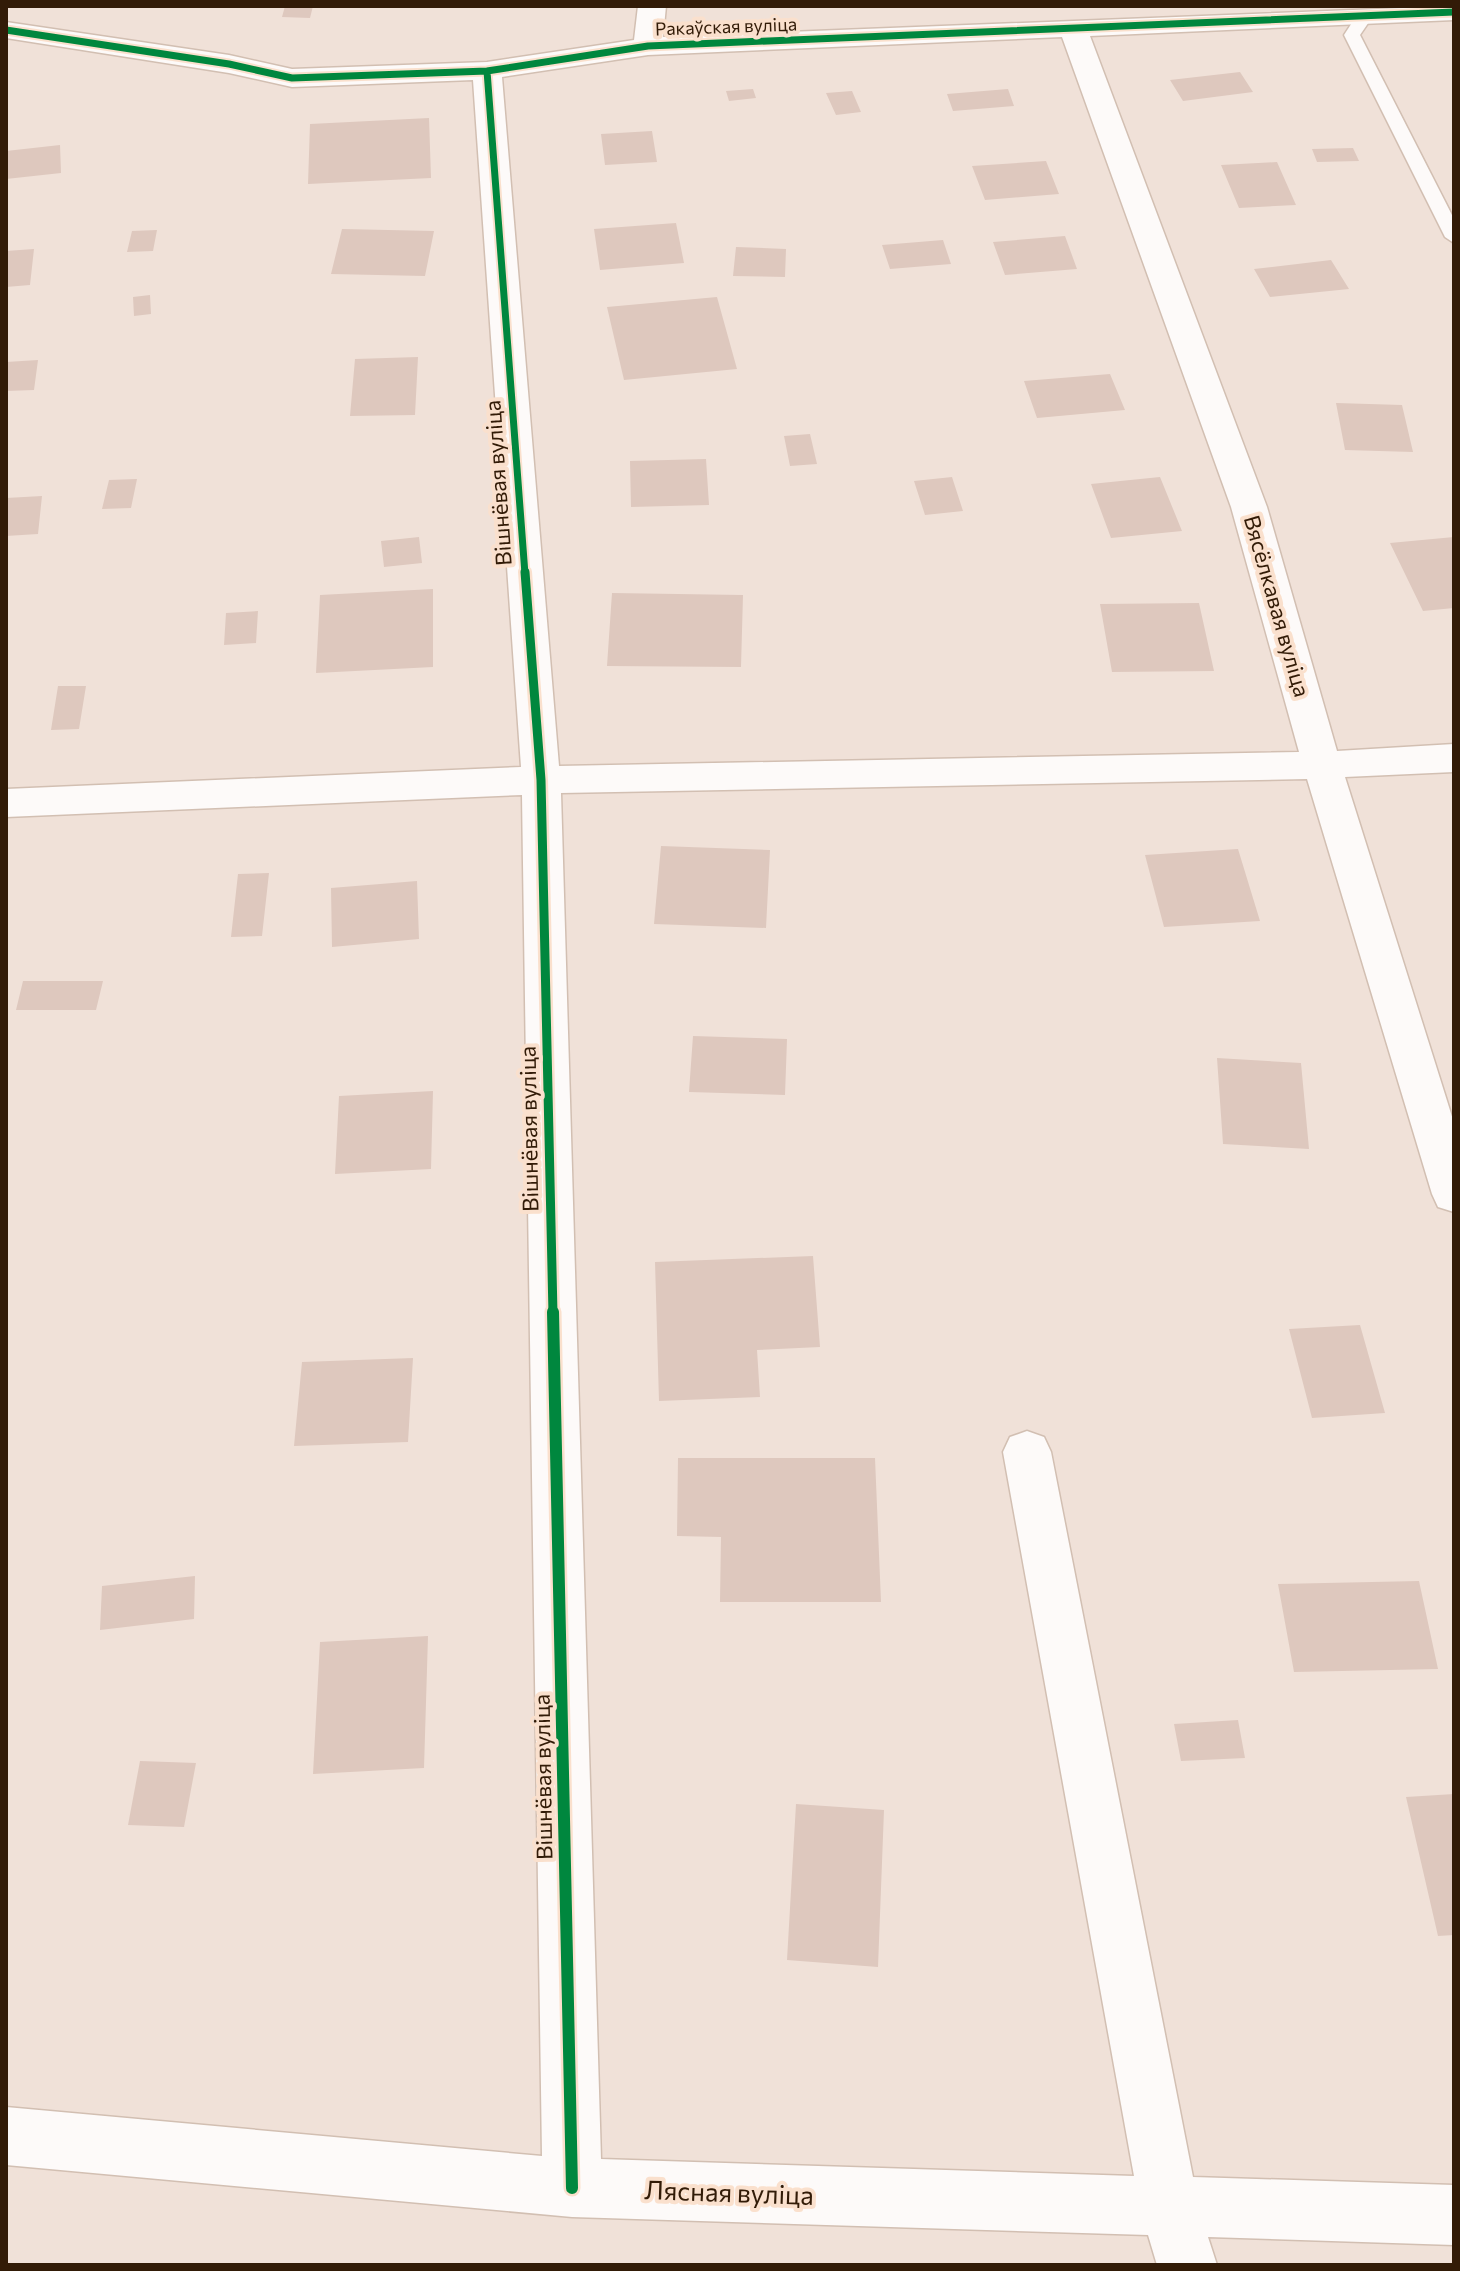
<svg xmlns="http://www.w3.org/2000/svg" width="1460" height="2271" font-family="Commissioner,sans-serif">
	<rect width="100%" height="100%" fill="#f0e1d8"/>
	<path fill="#dec8be" d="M285,6H313L310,18L282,17Z
		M1240,72L1253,92L1183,101L1170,80Z
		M753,89L756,98L729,101L726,91Z
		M1008,89L1014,106L953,111L947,94Z
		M852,91L861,112L836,115L826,93Z
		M429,118L431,178L308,184L310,124Z
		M652,131L657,162L605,165L601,134Z
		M60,145L61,173L6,179V151Z
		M1353,148L1359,161L1317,162L1312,149Z
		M1046,161L1059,194L985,200L972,166Z
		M1277,162L1296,205L1239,208L1221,165Z
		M676,223L684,263L600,270L594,229Z
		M342,229L434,231L425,276L331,274Z
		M157,230L153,251L127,252L132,231Z
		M1065,236L1077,269L1005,275L993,242Z
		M943,240L951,264L890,269L882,245Z
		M736,247L786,249L785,277L733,276Z
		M34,249L30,285L6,287V251Z
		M1331,260L1349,289L1270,297L1254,269Z
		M150,295L151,314L134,316L133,297Z
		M717,297L737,369L624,380L607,307Z
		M418,357L415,415L350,416L355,359Z
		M38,360L34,390L6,391V362Z
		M1110,374L1125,410L1037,418L1024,381Z
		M1336,403L1402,405L1413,452L1345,450Z
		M810,434L817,464L790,466L784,436Z
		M706,459L709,505L631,507L630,461Z
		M952,477L963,511L925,515L914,481Z
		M1160,477L1182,531L1111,538L1091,484Z
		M137,479L131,508L102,509L109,480Z
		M42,496L38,534L6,536V498Z
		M419,537L422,563L384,567L381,541Z
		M1454,537V608L1423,611L1390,543Z
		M433,589V667L316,673L320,595Z
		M612,593L743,595L741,667L607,666Z
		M1199,603L1214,671L1112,672L1100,604Z
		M258,611L256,643L224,645L226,613Z
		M58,686H86L79,729L51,730Z
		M661,846L770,850L766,928L654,924Z
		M1238,849L1260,921L1164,927L1145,855Z
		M269,873L262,936L231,937L238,874Z
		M417,881L419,939L332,947L331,888Z
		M23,981H103L96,1010H16Z
		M693,1036L787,1039L785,1095L689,1092Z
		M1217,1058L1301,1063L1309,1149L1223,1144Z
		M433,1091L431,1169L335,1174L339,1096Z
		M813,1256L820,1347L757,1350L760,1397L659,1401L655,1262Z
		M1360,1325L1385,1413L1312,1418L1289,1329Z
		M413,1358L408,1442L294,1446L302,1362Z
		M678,1458H875L881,1602H720L721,1537L677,1536Z
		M195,1576L194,1619L100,1630L102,1586Z
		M1419,1581L1438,1669L1294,1672L1278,1584Z
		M428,1636L424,1768L313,1774L320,1642Z
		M1238,1720L1245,1758L1181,1761L1174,1724Z
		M140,1761L196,1763L184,1827L128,1825Z
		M1454,1794V1935L1438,1936L1406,1797Z
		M796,1804L884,1810L878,1967L787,1960Z"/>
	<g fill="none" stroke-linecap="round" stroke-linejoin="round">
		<g stroke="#d2bfb2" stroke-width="3">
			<path id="service" d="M1365,11L1373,16L1360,35L1454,219V243L1445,237L1344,35L1359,12Z"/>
		</g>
		<g stroke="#d2bfb2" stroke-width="3">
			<path id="minor" d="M638,6H666L663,37L1454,6V20L1090,36L1267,507L1337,751L1454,744V772L1345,777L1454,1123V1212L1438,1207L1432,1194L1307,779L561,793L601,2159L1134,2176L1003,1452L1010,1437L1027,1431L1044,1437L1051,1452L1193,2177L1454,2185V2245L1208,2237L1217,2265H1157L1148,2235L572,2217L6,2165V2107L542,2156L522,795L6,817V789L521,767L473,80L292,87L229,73L6,38V22L229,55L292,69L487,62L634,40ZM1062,37L1231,507L1299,752L559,766L502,77L648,55Z"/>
		</g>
		<use href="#service" fill="#fdfaf9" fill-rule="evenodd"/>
		<use href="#minor" fill="#fdfaf9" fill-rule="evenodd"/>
		<g stroke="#fae0cd" stroke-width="11">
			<path id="cycleway-far2" d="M6,30L229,64L292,78L487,71L648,46L1454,12
				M487,71L525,574"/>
		</g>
		<g stroke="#fae0cd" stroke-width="14">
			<path id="cycleway-far1" d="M525,572L541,780L553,1314"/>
		</g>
		<g stroke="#fae0cd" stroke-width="17">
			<path id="cycleway" d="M553,1312L572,2188"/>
		</g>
		<use href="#cycleway-far2" stroke="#00873e" stroke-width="7"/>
		<use href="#cycleway-far1" stroke="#00873e" stroke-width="9"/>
		<use href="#cycleway" stroke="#00873e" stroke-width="12"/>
	</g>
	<g text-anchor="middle" stroke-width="8" stroke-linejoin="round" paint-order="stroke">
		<g font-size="18" fill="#321b07" stroke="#fae0cd">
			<text transform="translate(726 27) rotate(-2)" y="6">Ракаўская вуліца</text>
		</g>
		<g font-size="22" fill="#321b07" stroke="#fae0cd">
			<text transform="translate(498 483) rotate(-94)" y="8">Вішнёвая вуліца</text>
			<text transform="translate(1277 606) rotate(74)" y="8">Вясёлкавая вуліца</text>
			<text transform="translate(529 1129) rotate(-91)" y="8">Вішнёвая вуліца</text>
			<text transform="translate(543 1777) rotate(-91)" y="8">Вішнёвая вуліца</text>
		</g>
		<g font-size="26" fill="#321b07" stroke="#fae0cd">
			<text transform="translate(729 2193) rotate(2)" y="9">Лясная вуліца</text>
		</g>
	</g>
	<rect width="1460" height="2271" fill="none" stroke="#321b07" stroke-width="16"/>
</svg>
